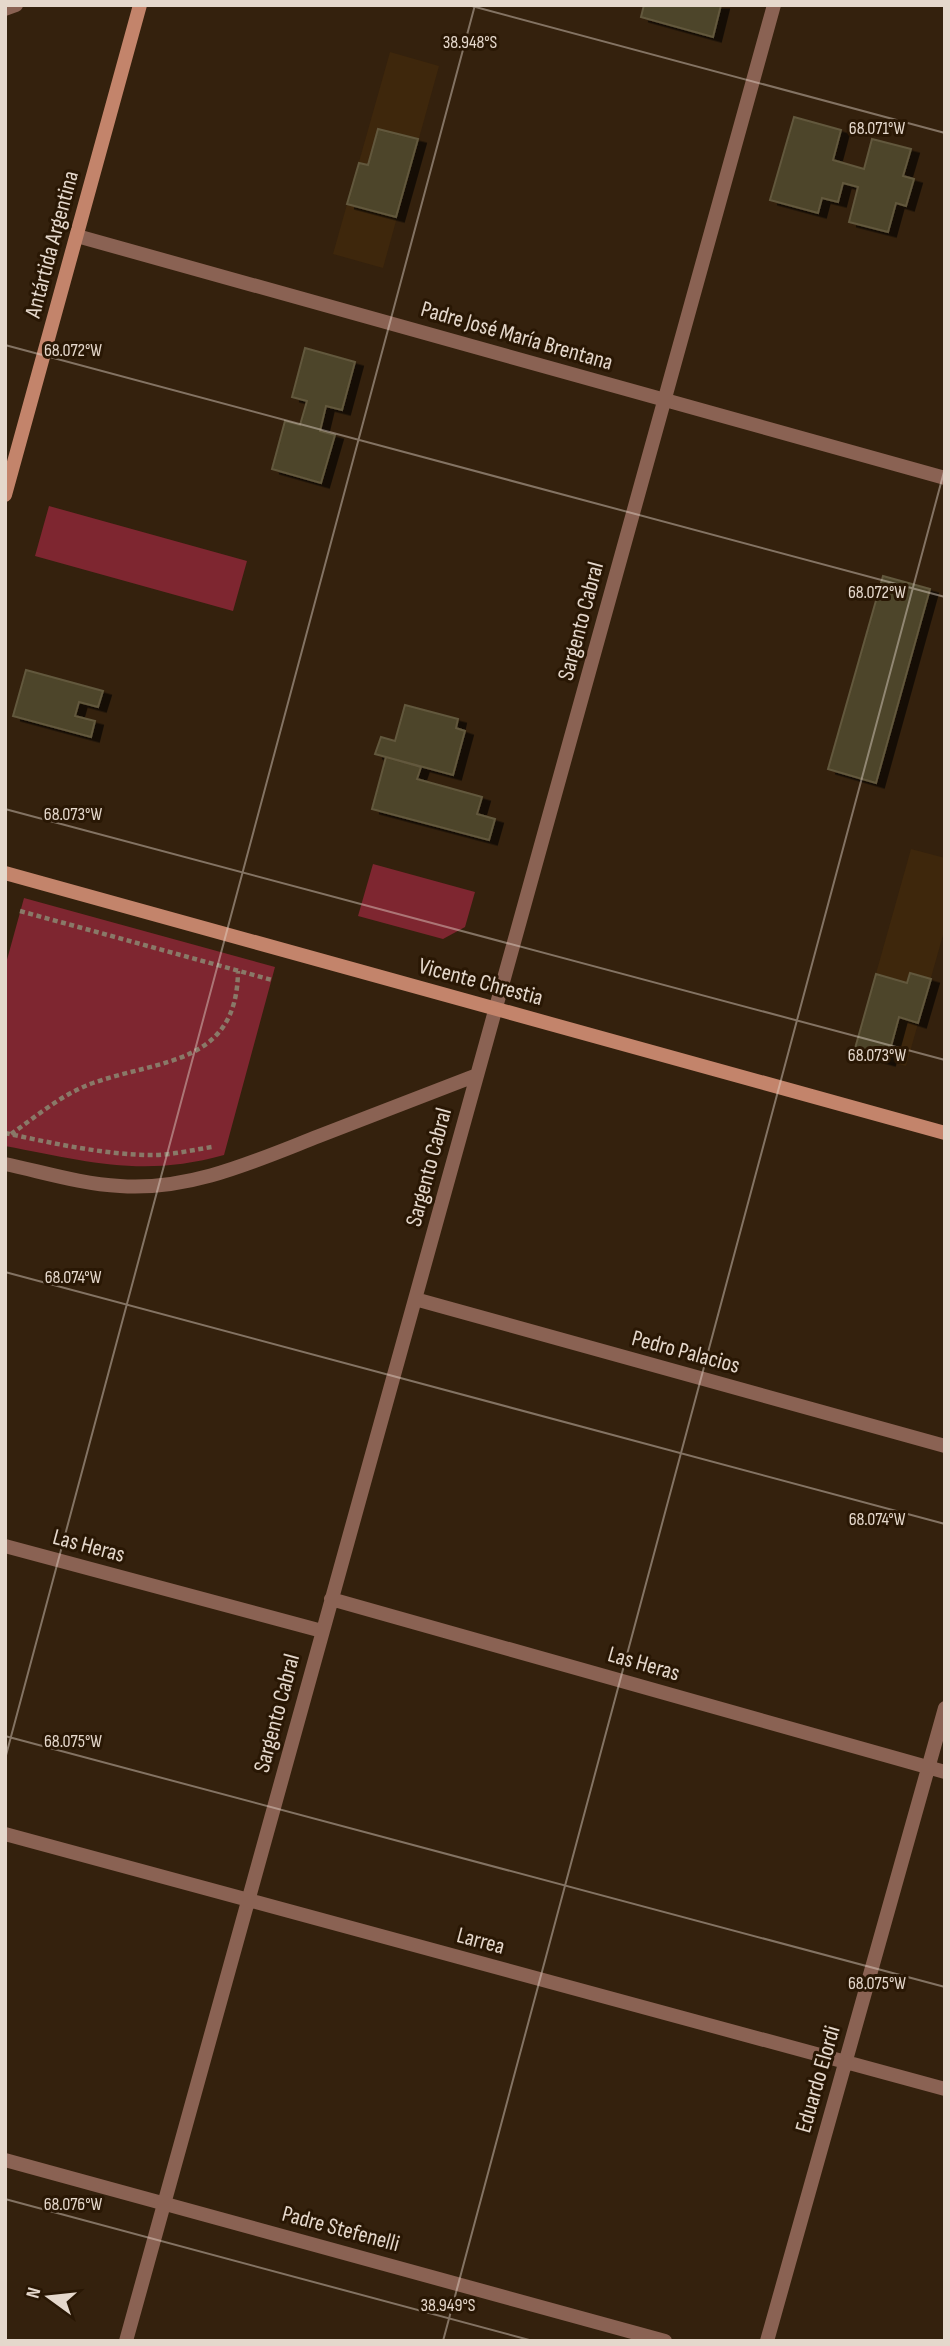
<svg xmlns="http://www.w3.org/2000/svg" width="950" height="2346" font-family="'Sofia Sans Condensed',sans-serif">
	<defs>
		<filter id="shadow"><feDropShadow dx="8" dy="4.5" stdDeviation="0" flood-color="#0009"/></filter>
	</defs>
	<rect width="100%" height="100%" fill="#34210d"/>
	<path fill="#3e270c" d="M390,52L439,66L383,268L333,254Z
		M911,849L945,858V928L906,1066L854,1052Z"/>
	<path fill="#7e2630" d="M49,506L247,561L233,611L35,556Z
		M373,864L475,892L465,927L443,939L358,916Z
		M24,898L275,967L224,1155C142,1178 86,1161 5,1146V967Z"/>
	<path fill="#4d4429" stroke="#62583d" stroke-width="2" filter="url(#shadow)" d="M644,5H721L713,37L641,17Z
		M794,117L841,130L833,160L864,169L872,139L911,149L903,176L914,179L906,206L896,203L888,232L849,222L858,187L843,183L838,202L822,198L818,213L770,200Z
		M378,129L418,139L396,217L347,204L359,163L368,165Z
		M305,348L355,362L342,410L326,406L320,431L335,435L321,483L272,469L285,421L300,425L307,401L292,397Z
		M883,576L930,589L876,783L828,769Z
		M26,670L103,691L98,707L79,702L75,716L95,721L91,737L13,716Z
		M405,705L458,719L456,728L465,731L453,775L375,754L381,737L395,741Z
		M386,757L421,767L417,779L482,797L477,814L495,819L489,840L372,809Z
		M910,973L931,979L918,1023L899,1017L887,1061L854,1052L876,974L907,983Z"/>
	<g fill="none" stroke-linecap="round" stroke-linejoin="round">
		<path stroke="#897968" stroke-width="4.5" stroke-dasharray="5 3.5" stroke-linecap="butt" d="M20,911L272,980
			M5,1133C51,1143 106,1155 152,1155C172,1155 192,1150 212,1147
			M11,1134C37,1116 62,1094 93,1083C161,1059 237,1065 238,971"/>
		<path stroke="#8a6253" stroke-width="14" d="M5,9L16,5
			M77,236L945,478
			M5,1164C43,1172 81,1184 120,1186C190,1191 255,1161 319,1136C372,1116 424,1095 477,1075
			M415,1299L945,1446
			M5,1546L322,1631
			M331,1599L945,1772
			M5,1834L945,2089
			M5,2160L665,2341
			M126,2341L774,5
			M767,2341L945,1708"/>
		<path stroke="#c3846b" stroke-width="14" d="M5,495L140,5
			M5,873L945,1133"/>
	</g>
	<path fill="none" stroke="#e5d8cc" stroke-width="2" stroke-opacity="0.45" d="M468,5L945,133M5,345L945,597M5,809L945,1060M5,1272L945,1524M5,1736L945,1987M5,1759L475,5M5,2199L533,2341M443,2341L945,468"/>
	<g text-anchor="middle" stroke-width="6" stroke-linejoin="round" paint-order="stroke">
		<g font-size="23" fill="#e5d8cc" stroke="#291704">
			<text transform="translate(51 244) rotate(-75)" y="8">Antártida Argentina</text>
			<text transform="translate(517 335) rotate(16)" y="8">Padre José María Brentana</text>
			<text transform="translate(580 621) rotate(-75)" y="8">Sargento Cabral</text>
			<text transform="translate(481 981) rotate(15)" y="8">Vicente Chrestia</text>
			<text transform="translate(428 1167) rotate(-75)" y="8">Sargento Cabral</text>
			<text transform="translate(686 1351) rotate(15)" y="8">Pedro Palacios</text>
			<text transform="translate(89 1545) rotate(15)" y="8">Las Heras</text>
			<text transform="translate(644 1663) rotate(16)" y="8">Las Heras</text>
			<text transform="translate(276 1713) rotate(-75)" y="8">Sargento Cabral</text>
			<text transform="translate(481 1940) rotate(15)" y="8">Larrea</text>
			<text transform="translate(817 2079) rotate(-74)" y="8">Eduardo Elordi</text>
			<text transform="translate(341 2228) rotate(15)" y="8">Padre Stefenelli</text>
		</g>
	</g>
	<g font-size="18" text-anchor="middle" fill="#e5d8cc" stroke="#291704" stroke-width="6" stroke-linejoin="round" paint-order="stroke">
		<text x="470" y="48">38.948°S</text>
		<text x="877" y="134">68.071°W</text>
		<text x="73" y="356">68.072°W</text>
		<text x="877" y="598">68.072°W</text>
		<text x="73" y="820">68.073°W</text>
		<text x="877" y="1061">68.073°W</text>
		<text x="73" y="1283">68.074°W</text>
		<text x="877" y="1525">68.074°W</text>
		<text x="73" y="1747">68.075°W</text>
		<text x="877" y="1989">68.075°W</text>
		<text x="73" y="2210">68.076°W</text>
		<text x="448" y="2311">38.949°S</text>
	</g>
	<rect width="950" height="2346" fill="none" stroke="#e5d8cc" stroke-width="14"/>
	<g transform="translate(49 2297) rotate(285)" stroke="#291704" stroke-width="5" paint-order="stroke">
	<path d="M0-5L12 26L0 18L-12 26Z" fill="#e5d8cc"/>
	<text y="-10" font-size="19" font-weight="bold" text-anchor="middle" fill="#e5d8cc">N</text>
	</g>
</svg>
